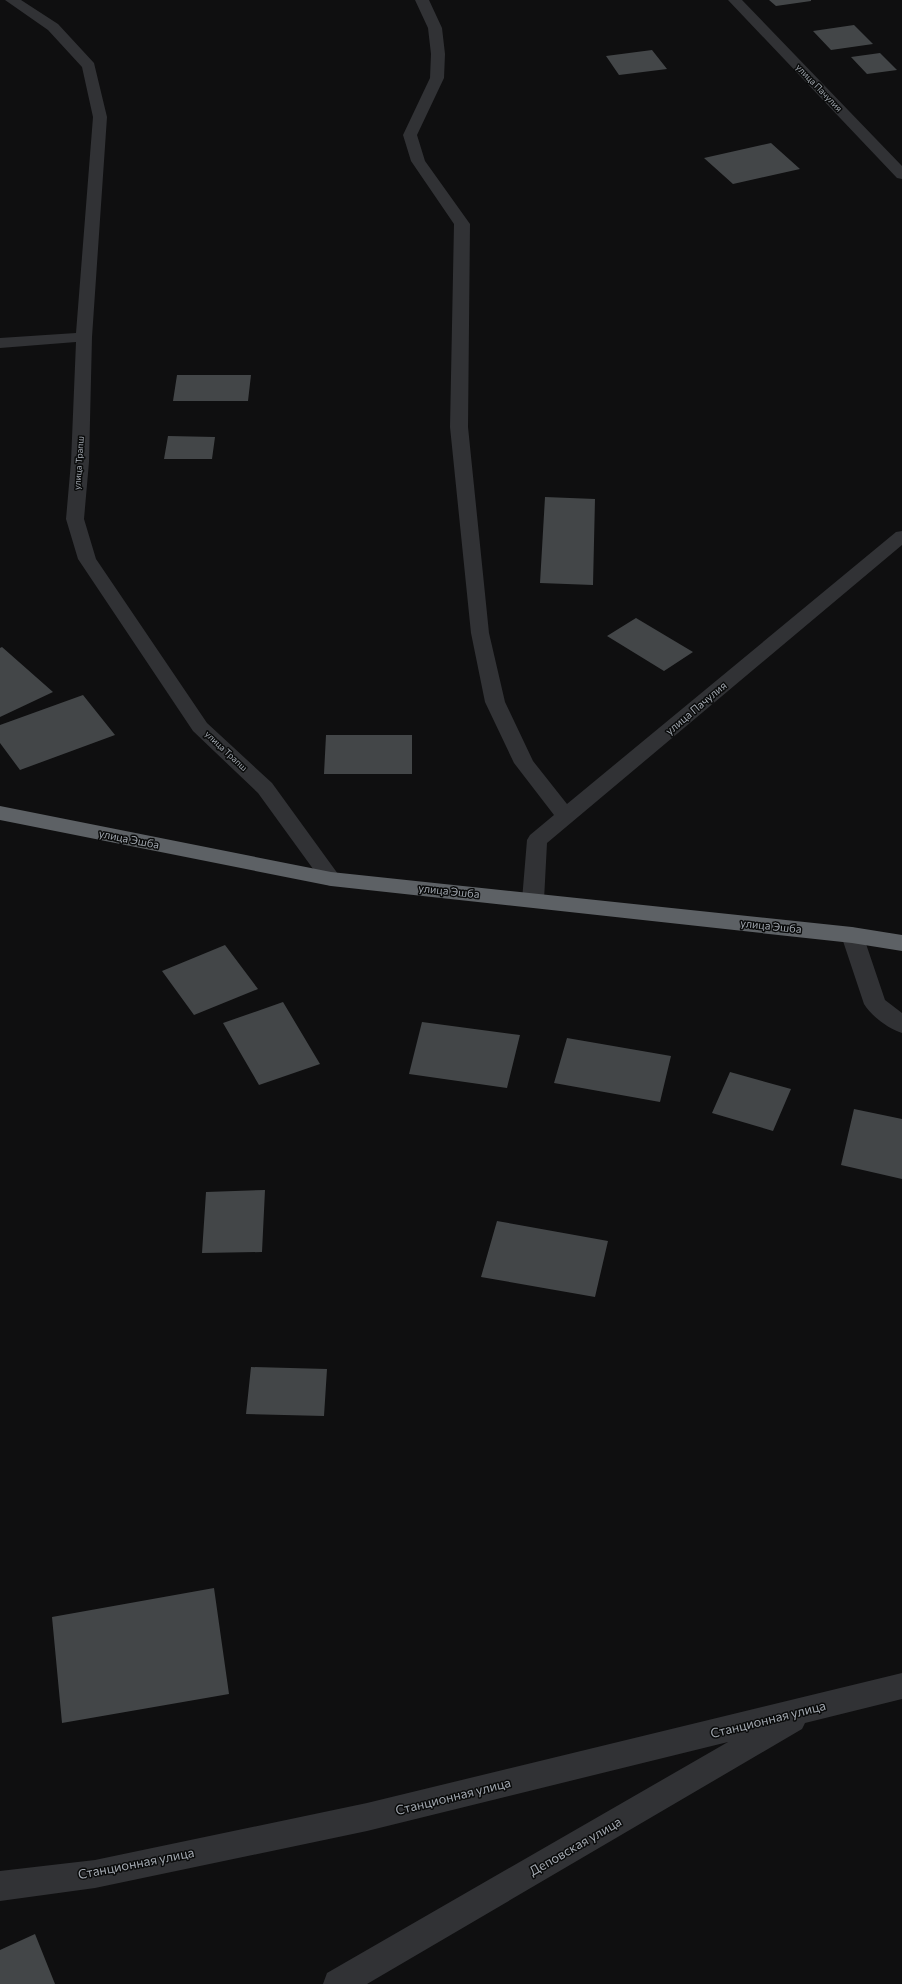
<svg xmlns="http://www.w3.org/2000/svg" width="902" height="1984" font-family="Commissioner,sans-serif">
	<rect width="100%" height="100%" fill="#0f0f10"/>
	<path fill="#434648" d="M769,0H811V1L776,6Z
		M854,25L873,44L831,50L813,31Z
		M652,50L667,69L619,75L606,56Z
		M880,53L897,70L867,74L851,57Z
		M771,143L800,169L733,184L704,158Z
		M177,375H251L248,401H173Z
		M168,436L215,437L212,459H164Z
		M545,497L595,499L593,585L540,583Z
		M636,618L693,652L664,671L607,636Z
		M2,647L53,692L0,717V648Z
		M83,695L115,735L20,770L0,743V725Z
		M326,735H412V774H324Z
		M225,945L258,989L194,1015L162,971Z
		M283,1002L320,1064L259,1085L223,1023Z
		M422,1022L520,1035L507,1088L409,1074Z
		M567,1038L671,1056L660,1102L554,1083Z
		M730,1072L791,1089L773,1131L712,1113Z
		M854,1109L902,1119V1179L841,1165Z
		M265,1190L262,1252L202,1253L206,1192Z
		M497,1221L608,1241L595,1297L481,1277Z
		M251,1367L327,1369L324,1416L246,1414Z
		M214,1588L229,1694L62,1723L52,1617Z
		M35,1934L55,1984H0V1950Z"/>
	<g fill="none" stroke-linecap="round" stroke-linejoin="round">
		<path fill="#313235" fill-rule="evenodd" d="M5,0H21L58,24L94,63L107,117L92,337L89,462L84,519L96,559L207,723L272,783L338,874L342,879L338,884L331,886L324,884L258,793L193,731L78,559L66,519L71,462L76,342L0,348V338L76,333L93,117L82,67L48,30Z
			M415,0H429L442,28L445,54L444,78L417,135L425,161L470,224L468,427L489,633L505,702L533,761L567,804L896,532L902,531V545L547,843L544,900L540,905L533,907L526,905L522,900L527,840L530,835L554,815L514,763L485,702L471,633L450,427L454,224L411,161L403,135L430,78L431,54L428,28Z
			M728,0H742L902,166V179L897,178Z
			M852,927L860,930L863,935L885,1000L902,1013V1033C889,1029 871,1016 864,1004L841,935L844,930Z
			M902,1673V1699L805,1723L802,1729L367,1984H323L327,1973L728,1742L367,1831L95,1888L0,1901V1871L95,1860L367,1803Z"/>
		<path fill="#5d6165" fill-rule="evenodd" d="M0,806L331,872L852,927L902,935V951L852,943L331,886L0,820Z"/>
	</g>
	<g text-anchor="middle" stroke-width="3" stroke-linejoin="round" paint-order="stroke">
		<g font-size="9" fill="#a2a8b0" stroke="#0a0b0b">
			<text transform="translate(819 88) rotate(46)" y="3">улица Пачулия</text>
			<text transform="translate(79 463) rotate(-86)" y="3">улица Трапш</text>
			<text transform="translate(226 751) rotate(43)" y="3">улица Трапш</text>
		</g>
		<g font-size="11" fill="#a2a8b0" stroke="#0a0b0b">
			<text transform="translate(696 708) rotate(-40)" y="4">улица Пачулия</text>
			<text transform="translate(129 839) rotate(11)" y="4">улица Эшба</text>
			<text transform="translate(449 891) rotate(6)" y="4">улица Эшба</text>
			<text transform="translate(771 926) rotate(6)" y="4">улица Эшба</text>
		</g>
		<g font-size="13" fill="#a2a8b0" stroke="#0a0b0b">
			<text transform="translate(768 1719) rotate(-14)" y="5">Станционная улица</text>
			<text transform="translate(453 1796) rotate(-14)" y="5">Станционная улица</text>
			<text transform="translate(575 1846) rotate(-30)" y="5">Деповская улица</text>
			<text transform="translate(136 1863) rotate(-11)" y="5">Станционная улица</text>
		</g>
	</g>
</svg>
